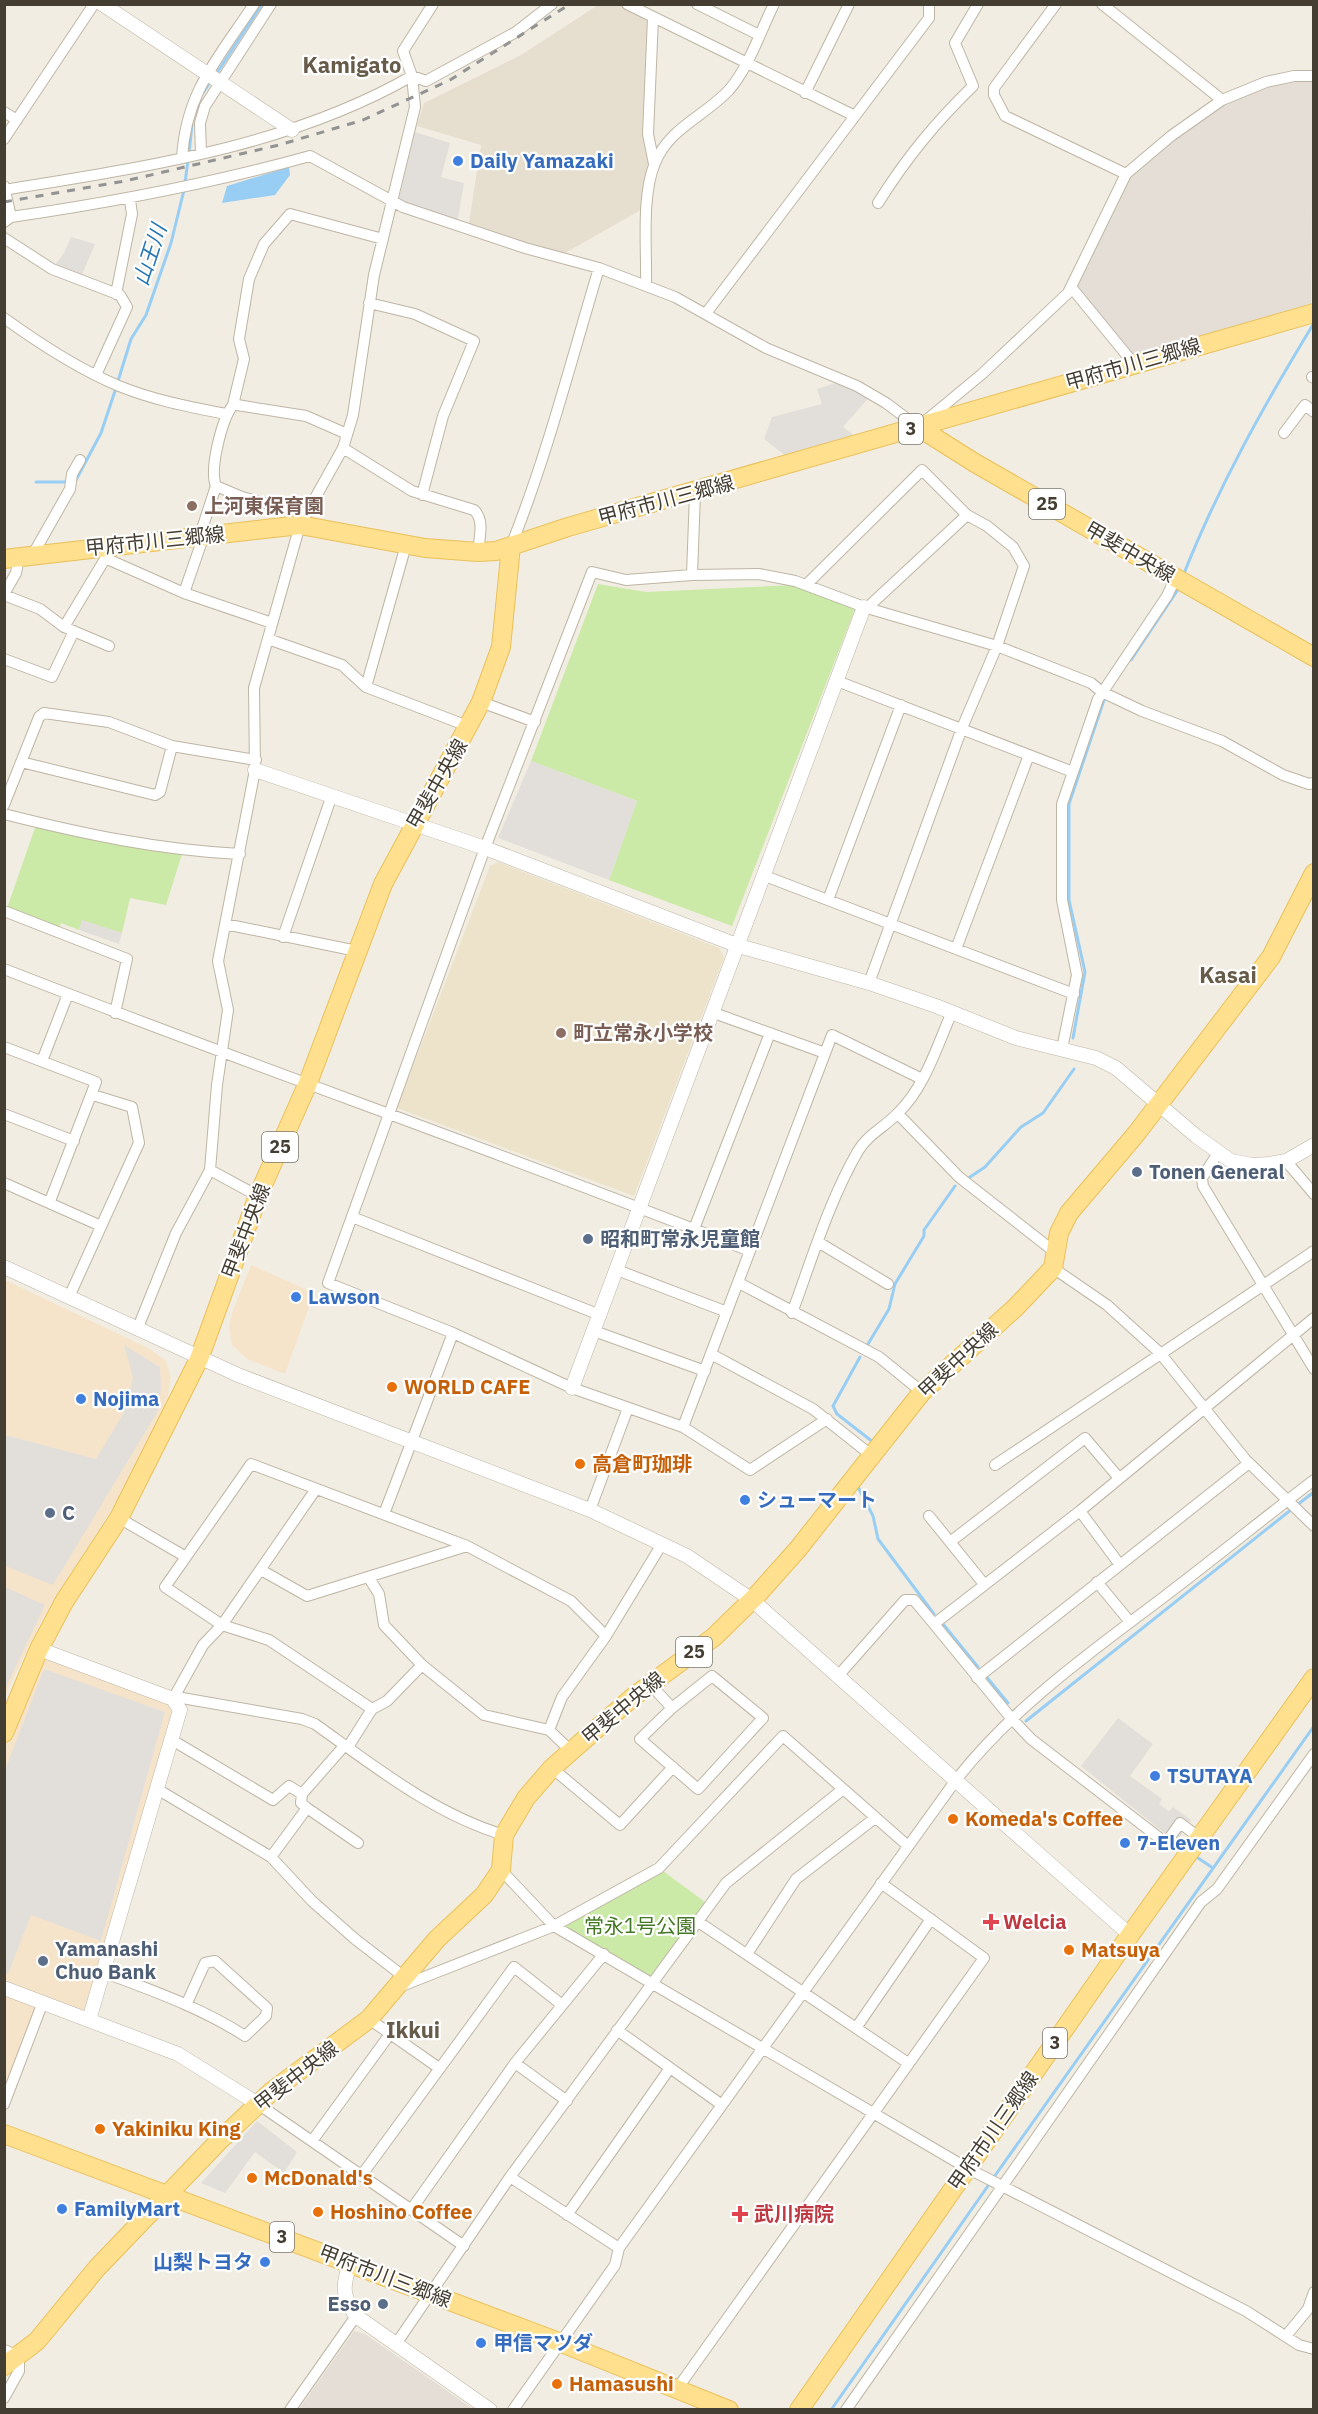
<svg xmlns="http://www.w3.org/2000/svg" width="1318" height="2414" font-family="'IBM Plex Sans','Noto Sans JP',sans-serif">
	<rect width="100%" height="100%" fill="#f2ede2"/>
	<path fill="#e6dfcf" d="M598,5H627L653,18L650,69L654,164L648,206L558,257L468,229L481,145L417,126L424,103L521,55Z"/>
	<path fill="#f6e4ca" d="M251,1265L314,1293L285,1374L247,1359L232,1345L229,1326L232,1313Z
		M5,1280L150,1349L166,1361L171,1377L167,1402L117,1501L41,1621L5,1696Z
		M39,1649L173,1699L180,1710L89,2020L43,2003L5,2104V1733Z"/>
	<path fill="#e4ded7" d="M1313,76L1311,314L1134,364L1071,287L1126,174L1222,100L1266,82Z
		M354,2331L365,2334L473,2409H299Z"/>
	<path fill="#ece3ca" d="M498,862L719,948L724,957L634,1196L397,1108L490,866Z"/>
	<path fill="#cbe9a7" d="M598,584L646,592L794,585L855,609L732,926L609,880L637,801L531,761Z
		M37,822L183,851L166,905L130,898L122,933L82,921L79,930L61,923L58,932L6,911Z
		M659,1868L709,1905L651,1982L554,1926Z"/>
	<path fill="#e2dfdb" d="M415,132L450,143L441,177L464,183L457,224L398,202Z
		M71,237L95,244L81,277L54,266L64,253Z
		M844,380L872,394L843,427L864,443L795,463L764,439L772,417L822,404L817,389Z
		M531,761L637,801L609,880L498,838Z
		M82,920L122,933L119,944L79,930Z
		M124,1345L160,1367L161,1388L158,1411L53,1585L5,1566V1435L96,1459L123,1414L133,1378Z
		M5,1587L45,1605L5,1689Z
		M44,1669L165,1712L101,1941L31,1915L8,1974L4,1973L5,1770Z
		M1118,1718L1153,1744L1130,1776L1162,1799L1159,1804L1169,1811L1173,1807L1191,1820L1179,1838L1168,1836L1081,1766Z
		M257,2121L297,2152L284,2173L255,2152L225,2193L201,2183Z"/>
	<path fill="#99cef4" d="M289,167L290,175L275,195L222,203L227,186Z"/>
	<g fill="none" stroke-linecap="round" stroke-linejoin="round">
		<path stroke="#99cef4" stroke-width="3" d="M215,76L262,4
			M203,93L211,81
			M189,154L192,124
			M185,183L188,160
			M118,381L131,339L146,315L171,243L184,190
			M76,480L101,433L116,388
			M36,482H67
			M1183,576C1218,487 1264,405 1314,323
			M1131,660L1179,588
			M1073,1038L1085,972L1069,900V804L1105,697
			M967,1179L985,1167L1021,1127L1043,1113L1074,1069
			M868,1344L889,1309L895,1284L924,1236V1230L955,1186
			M860,1357L833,1406L837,1414L873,1442
			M858,1487L873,1516L878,1539L934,1614
			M1297,1505L1314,1492
			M943,1624L978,1667
			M985,1675L1008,1703
			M1026,1721L1292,1509
			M1198,1858L1213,1868
			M994,2177L1314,1726
			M831,2410L990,2183"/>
		<g stroke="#beb5a4" stroke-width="12">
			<path id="minor" d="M627,4L855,116
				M697,4L759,35
				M1056,4L994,88V95L1005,116L1126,174
				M1102,4L1222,100
				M653,18L648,134L654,164
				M805,93L849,4
				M4,112L17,120
				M4,139L94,4
				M201,154L200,123L205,106L271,4
				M182,158C186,91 218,59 254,4
				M4,186L11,217
				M4,190C144,167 288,147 412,76L426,81L516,32L552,4
				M878,203C907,157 935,123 973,86L955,43L978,4
				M4,222L11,217C115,202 209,184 310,156L403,207L525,248L599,268L675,297L766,348L857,386L886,403L918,427L982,374L1068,293L1126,174L1171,136L1222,100L1266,82L1294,76H1314
				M4,238L52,269L120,295L127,307L96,375
				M646,286C647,249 641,196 655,163C669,128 705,116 729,90C749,67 760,32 774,4
				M1071,287L1134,364
				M116,294L132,214L130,200
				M369,303L415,314L474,341L443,416L422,495
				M707,312L929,18V4
				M4,318C40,344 78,369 119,386C153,400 190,407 226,414
				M1312,377L1314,378
				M233,405L244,359L239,339L249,279L264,244L290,214L383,239
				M1284,433L1305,405L1314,412
				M343,448L412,491L474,510C485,520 479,539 478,552
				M304,513L242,497L216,486C209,469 222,419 233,405H237L306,416L347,434
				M200,535L216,486
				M511,546C547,456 571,361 599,268
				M32,556L70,489L72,474L80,460
				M105,558L184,593L272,623
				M692,575L695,493
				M807,584L922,470L967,515L987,526L1013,547L1024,566L997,646L962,728L869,983
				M184,593L204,535
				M4,594L16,573L19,557
				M4,595L40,609L64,627L109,646
				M867,608L967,515
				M64,627L108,554
				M268,639L342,665L366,687L470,727
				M4,659L52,677L74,631
				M837,681L1073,772
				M366,687L406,545
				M481,702L535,722
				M21,762L155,795L160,792L172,746
				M4,805L39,717L44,713L109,722L172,746L256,760
				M4,814C83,834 159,850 240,854
				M765,876L1074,994
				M828,900L901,705
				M4,911L127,959L115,1013
				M225,924L357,951
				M283,937L332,795
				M956,949L1029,755
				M4,969C252,1066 503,1153 750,1251
				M714,1013L825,1053
				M4,1047L96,1082L50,1201
				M1062,1049L1077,975L1062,900V804L1098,699L1167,596L1175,579
				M42,1061L68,994
				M4,1114L74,1141
				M898,1114L959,1177L1056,1253
				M1218,1153L1202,1178L1203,1186L1314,1369
				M1286,1161L1314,1194
				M210,1170L258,1196
				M4,1183L101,1226
				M352,1217L600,1315
				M694,1229L770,1033
				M818,1242L888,1284
				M1053,1268L1107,1305L1160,1353L1245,1459L1314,1526
				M617,1270L727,1312
				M739,1283L879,1357L922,1392
				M69,1297L139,1143L132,1107L93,1095
				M792,1313C812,1259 829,1201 858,1151C868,1134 885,1127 898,1113C925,1087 937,1046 952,1012
				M137,1330L176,1233L210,1170L217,1085L228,1010L218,961L255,770L254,688L300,525L343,448L353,415L374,275L415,107L412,76L403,51L433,4
				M594,1331L705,1371
				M711,1354L813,1409L871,1455
				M827,1419L750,1470L683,1427L572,1388L453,1333L328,1283L485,848L592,572L626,580L692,575L759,574L795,581L867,608L997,646L1091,683L1102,692L1142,711L1222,741L1283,775L1309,784L1314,783
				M683,1427L832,1035L922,1079
				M995,1465L1314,1251
				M590,1510L628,1408
				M1080,1511L1120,1565
				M384,1514L453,1333
				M929,1516L984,1584
				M119,1518L186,1557
				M950,1542L1085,1438L1119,1478
				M261,1570L307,1596L467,1546
				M369,1578L379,1594L384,1625L422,1665L484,1715L549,1730L571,1751
				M1097,1582L1130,1622
				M838,1676L905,1600H914L934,1624
				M977,1678L1249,1463
				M650,1684L672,1708L712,1676L763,1718L698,1789L640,1739L672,1708
				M173,1699L182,1698L302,1719L315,1724C374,1766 434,1814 504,1835
				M173,1699L203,1645L222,1625L316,1489
				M372,1709L269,1640L222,1625L165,1587L251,1464L467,1546L571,1601L606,1636L662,1544
				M549,1730L562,1697L606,1636
				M172,1740L273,1800L289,1786L302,1794L345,1745
				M348,1747L372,1709L387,1701L422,1665
				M552,1768L620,1825L673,1767
				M157,1789L271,1857L312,1901L355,1939L403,1976
				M307,1808L358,1843
				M1200,1838L1180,1823L1166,1843L1031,1739L1011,1718L934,1624L1080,1511L1314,1318
				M271,1857L307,1808L301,1803L302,1794
				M501,1870L554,1926L967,2168L1246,2311L1299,2345L1314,2349
				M697,1921L908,2063
				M747,1954L796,1879L875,1818
				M103,1972C153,1991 200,2007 245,2036L266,2016L267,2008L215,1961L205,1963L187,2003
				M399,1987L554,1926L659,1868L783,1736L908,1846
				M369,2019L439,2068
				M856,2028L931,1919
				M617,2030L722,2105
				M515,2063L567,2101
				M4,2104L43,2002
				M258,2104L464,2246
				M312,2141L390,2034
				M361,2176L514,1967L562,2005
				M510,2177L619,2248
				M411,2210L515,2063L604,1954
				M567,2215L670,2068
				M1286,2336L1308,2309L1314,2292
				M396,2344L510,2177L726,1883L842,1790
				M4,2350L19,2356V2371L4,2398
				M677,2389L984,1958L881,1883
				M290,2410L356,2316
				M513,2410L615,2265L619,2248L956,1780C1014,1706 1091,1652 1165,1596C1215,1558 1264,1518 1314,1480
				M846,2410L1201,1902L1217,1889L1314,1754"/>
		</g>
		<g stroke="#beb5a4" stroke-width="15">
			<path id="tertiary" d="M102,4L292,130
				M255,770L485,848L739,946L869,983L936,1006L1016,1038L1096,1058L1116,1068L1196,1136L1231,1161L1252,1165L1269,1164L1286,1161L1314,1145
				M4,1267L238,1375L590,1510L687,1556L752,1600L1130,1935
				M572,1388L864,607
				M39,1649L173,1699L180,1710L89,2020
				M4,1988L178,2054L258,2104
				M350,2262C343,2287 341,2294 356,2316L490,2410"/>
		</g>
		<g stroke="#eac058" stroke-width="20">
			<path id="primary" d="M918,427L975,463L1314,657
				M4,559L300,525L425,548L478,552L496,551L568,527L1314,313
				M4,1733L39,1649L64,1602L119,1518L199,1359L258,1196L308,1083L383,884L481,702L501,647L511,546
				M4,2134L559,2342L729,2410
				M4,2366L37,2341L97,2268L218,2142L272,2091L369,2019L437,1939L484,1895L501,1870L504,1835L526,1798L552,1768L633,1697L714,1637L757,1595L798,1549L922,1392L1015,1308L1053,1268L1059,1233L1069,1213L1136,1134L1271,957L1314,873
				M799,2410L1130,1935L1314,1678"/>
		</g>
		<use href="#minor" stroke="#fff" stroke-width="10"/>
		<use href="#tertiary" stroke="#fff" stroke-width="14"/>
		<use href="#primary" stroke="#ffe08e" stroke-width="18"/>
		<path stroke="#939393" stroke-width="3" stroke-dasharray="8 8" stroke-linecap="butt" d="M4,202L125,181L279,145L363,120L450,80L570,4"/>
	</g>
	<g fill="#3f7fe0" stroke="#fff" stroke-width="2">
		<circle cx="458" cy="161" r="6"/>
		<circle cx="296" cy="1297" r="6"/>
		<circle cx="81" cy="1399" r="6"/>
		<circle cx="745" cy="1500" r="6"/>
		<circle cx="1155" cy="1776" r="6"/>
		<circle cx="1125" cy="1843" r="6"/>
		<circle cx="62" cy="2209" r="6"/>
		<circle cx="265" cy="2262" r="6"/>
		<circle cx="481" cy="2343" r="6"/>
	</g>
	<g fill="#8d6e63" stroke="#fff" stroke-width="2">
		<circle cx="192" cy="506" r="6"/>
		<circle cx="561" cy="1033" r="6"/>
	</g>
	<g fill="#5c6f8a" stroke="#fff" stroke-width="2">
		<circle cx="1137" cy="1172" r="6"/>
		<circle cx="588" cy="1239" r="6"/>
		<circle cx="50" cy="1513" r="6"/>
		<circle cx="43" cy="1961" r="6"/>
		<circle cx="383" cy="2304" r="6"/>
	</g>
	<g fill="#e8710a" stroke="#fff" stroke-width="2">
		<circle cx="392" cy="1387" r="6"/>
		<circle cx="580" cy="1464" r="6"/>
		<circle cx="953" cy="1819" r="6"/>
		<circle cx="1069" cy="1950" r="6"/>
		<circle cx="100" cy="2129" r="6"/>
		<circle cx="252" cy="2178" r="6"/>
		<circle cx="318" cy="2212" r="6"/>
		<circle cx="557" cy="2384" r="6"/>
	</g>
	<g fill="#e0444e" stroke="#fff" stroke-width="2">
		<path d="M988 1913h6v6h6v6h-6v6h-6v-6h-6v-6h6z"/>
		<path d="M737 2205h6v6h6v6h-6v6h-6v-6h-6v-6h6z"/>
	</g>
	<g text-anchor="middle" stroke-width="4.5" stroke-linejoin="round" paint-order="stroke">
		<g fill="#fff" stroke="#7c7770" stroke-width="1.5">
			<rect x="899" y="414" width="24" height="30" rx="4.5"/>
			<rect x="1029" y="489" width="36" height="30" rx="4.5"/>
			<rect x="262" y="1132" width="36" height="30" rx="4.5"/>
			<rect x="676" y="1637" width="36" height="30" rx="4.5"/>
			<rect x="1043" y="2028" width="24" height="30" rx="4.5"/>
			<rect x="270" y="2222" width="24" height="30" rx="4.5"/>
		</g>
		<g font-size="18" font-weight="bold" fill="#443d32">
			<text x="911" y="435">3</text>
			<text x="1047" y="510">25</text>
			<text x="280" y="1153">25</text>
			<text x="694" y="1658">25</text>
			<text x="1055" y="2049">3</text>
			<text x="282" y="2243">3</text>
		</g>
		<g font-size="20" font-weight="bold" fill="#366cbe" stroke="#fff" text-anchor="start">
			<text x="470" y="168">Daily Yamazaki</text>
			<text x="308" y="1304">Lawson</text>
			<text x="93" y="1406">Nojima</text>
			<text x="757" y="1507">シューマート</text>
			<text x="1167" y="1783">TSUTAYA</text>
			<text x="1137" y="1850">7-Eleven</text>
			<text x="74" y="2216">FamilyMart</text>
			<text x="253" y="2269" text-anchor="end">山梨トヨタ</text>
			<text x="493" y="2350">甲信マツダ</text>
		</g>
		<g font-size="20" fill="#443d32" stroke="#fff">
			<text transform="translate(1133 364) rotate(-16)" y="7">甲府市川三郷線</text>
			<text transform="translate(666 500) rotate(-15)" y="7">甲府市川三郷線</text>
			<text transform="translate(155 541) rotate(-6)" y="7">甲府市川三郷線</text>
			<text transform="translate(1130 552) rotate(30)" y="7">甲斐中央線</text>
			<text transform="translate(437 784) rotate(-60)" y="7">甲斐中央線</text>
			<text transform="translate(246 1231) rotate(-69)" y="7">甲斐中央線</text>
			<text transform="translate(958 1360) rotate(-43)" y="7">甲斐中央線</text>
			<text transform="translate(623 1708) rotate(-40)" y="7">甲斐中央線</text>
			<text transform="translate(296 2076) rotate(-38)" y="7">甲斐中央線</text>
			<text transform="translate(993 2131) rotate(-55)" y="7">甲府市川三郷線</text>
			<text transform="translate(385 2276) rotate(21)" y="7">甲府市川三郷線</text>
		</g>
		<g font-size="20" font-weight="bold" fill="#785e54" stroke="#fff" text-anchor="start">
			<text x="204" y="513">上河東保育園</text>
			<text x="573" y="1040">町立常永小学校</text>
		</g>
		<g font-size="20" font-weight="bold" fill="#4e5e75" stroke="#fff" text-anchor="start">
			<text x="1149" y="1179">Tonen General</text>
			<text x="600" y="1246">昭和町常永児童館</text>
			<text x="62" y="1520">C</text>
			<text x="55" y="1956">Yamanashi<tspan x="55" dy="23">Chuo Bank</tspan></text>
			<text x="371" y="2311" text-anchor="end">Esso</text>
		</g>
		<g font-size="20" font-weight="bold" fill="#c56008" stroke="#fff" text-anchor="start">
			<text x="404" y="1394">WORLD CAFE</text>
			<text x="592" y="1471">高倉町珈琲</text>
			<text x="965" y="1826">Komeda's Coffee</text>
			<text x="1081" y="1957">Matsuya</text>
			<text x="112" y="2136">Yakiniku King</text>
			<text x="264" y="2185">McDonald's</text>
			<text x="330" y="2219">Hoshino Coffee</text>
			<text x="569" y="2391">Hamasushi</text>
		</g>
		<g font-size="20" font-weight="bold" fill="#be3a42" stroke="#fff" text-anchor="start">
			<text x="1003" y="1929">Welcia</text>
			<text x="754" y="2221">武川病院</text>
		</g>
		<g font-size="20" fill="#427823" stroke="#fff">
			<text x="640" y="1933">常永1号公園</text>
		</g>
		<g font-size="21" font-style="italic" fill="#2777b4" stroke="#fff">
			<text transform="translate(150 255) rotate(-72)" y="7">山王川</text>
		</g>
		<g font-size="22" font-weight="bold" fill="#675b49" stroke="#fff">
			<text x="352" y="73">Kamigato</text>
			<text x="1228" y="983">Kasai</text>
			<text x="413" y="2038">Ikkui</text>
		</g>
	</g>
	<rect width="1318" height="2414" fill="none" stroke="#443d32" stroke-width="12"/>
</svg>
